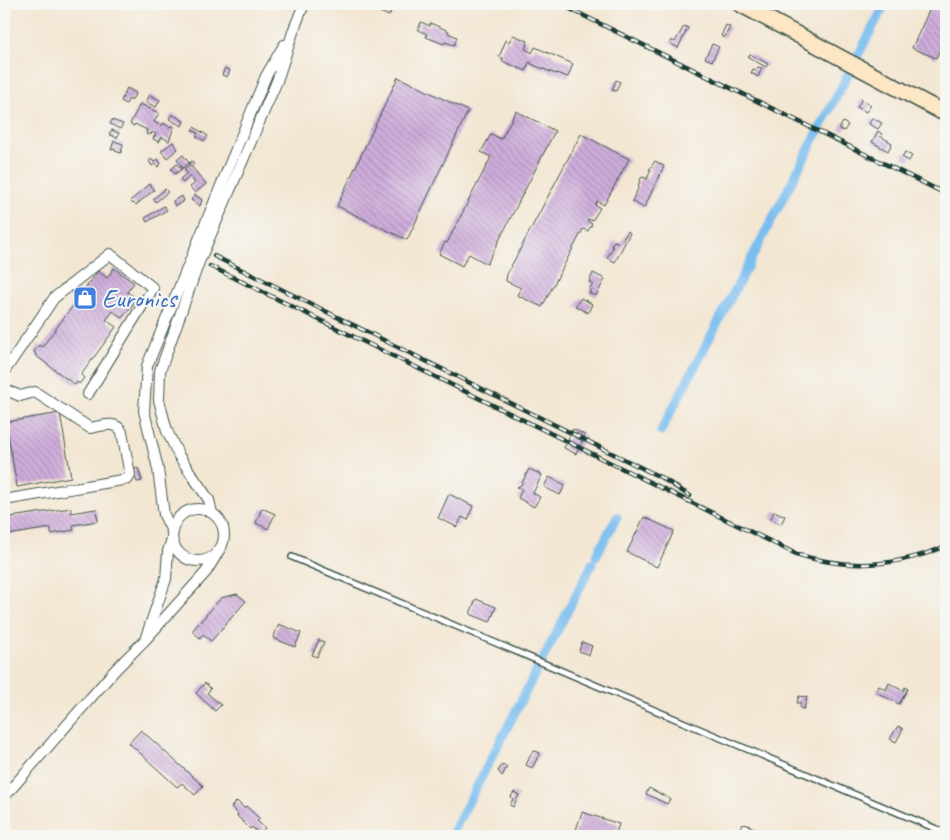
<svg xmlns="http://www.w3.org/2000/svg" width="950" height="840" font-family="Caveat,sans-serif">
	<defs>
		<pattern id="building-back-hatch" width="6" height="6" patternUnits="userSpaceOnUse" patternTransform="scale(1.25)"><rect width="6" height="6" fill="#cfaddc"/><path d="M-1 5l2 2M0 0l6 6M5-1l2 2" fill="none" stroke="#a78eb3"/></pattern>
	</defs>
	<rect width="100%" height="100%" fill="#f6f6f2"/>
	<filter id="ink" filterUnits="userSpaceOnUse"><feTurbulence type="fractalNoise" baseFrequency=".02" numOctaves="2"/><feDisplacementMap in="SourceGraphic" scale="10" xChannelSelector="R" yChannelSelector="G"/><feConvolveMatrix kernelMatrix="1 2 1 2 8 2 1 2 1" color-interpolation-filters="sRGB"/></filter>
	<filter id="wash" filterUnits="userSpaceOnUse"><feTurbulence type="fractalNoise" baseFrequency=".0096" numOctaves="4" result="noise"/><feDisplacementMap in="SourceGraphic" scale="20" xChannelSelector="R" yChannelSelector="G"/><feGaussianBlur stdDeviation="1.12" result="paint"/><feColorMatrix in="noise" values="0 0 0 0 0 0 0 0 0 0 0 0 0 0 0 0 0 1.4 0 .05"/><feComposite in="paint" operator="in"/></filter>
	<g filter="url(#wash)">
		<rect width="100%" height="100%" fill="#f3e6d2"/>
		<g fill="none" stroke-linecap="round" stroke-linejoin="round">
			<path stroke="#79bef0" stroke-width="9" d="M661,431L885,4
				M596,556L617,517
				M451,836L592,564"/>
		</g>
		<g id="blocks">
			<path fill="url(#building-back-hatch)" d="M369,4H394L389,16L368,7Z
				M932,4H946V49L941,47L936,58L912,48Z
				M421,22L430,26V23L449,31L448,33L457,37L454,45L445,42L444,44L426,37L427,34L418,30Z
				M726,25L730,27L724,38L721,36Z
				M684,26L688,28L678,48L670,43L671,40L675,42Z
				M513,35L528,41L525,49L529,51L532,53L535,47L573,64L568,77L556,73V74L531,64L532,63L529,62L526,71L502,61L503,58L499,57L506,40L509,42Z
				M712,44L719,47L712,61L705,58Z
				M750,54L768,64L766,67L748,57Z
				M758,67L762,68L758,77L751,73L753,69L756,70Z
				M225,68L230,71L227,77L222,75Z
				M398,77L468,111L407,240L337,206Z
				M616,80L620,82L616,91L612,90Z
				M127,88L136,93L131,101L129,99L126,104L121,101Z
				M150,95L160,100L156,107L146,102Z
				M862,99L871,105L866,112L857,107Z
				M140,104L159,113L154,122L162,126L163,123L170,127L171,126L174,127L169,141L162,137L159,142L153,139L156,134L152,132L151,135L149,133L148,135L146,134L147,130L135,124L134,126L130,124Z
				M516,111L555,131L487,264L469,254L462,266L439,254L445,242L447,243L491,157L481,152L491,134L501,139Z
				M172,114L184,121L182,126L169,119Z
				M872,118L882,123L878,129L869,124Z
				M112,120L123,124L120,129L110,124Z
				M843,122L848,125L844,131L839,129Z
				M194,127L208,136L204,141L196,136L198,133L192,130Z
				M112,130L119,133L117,138L109,134Z
				M878,131L882,134L880,136L892,143L888,151L872,142Z
				M581,134L629,159L604,205L597,201L595,205L600,208L592,221L588,219L587,221L592,224L588,231L583,229L542,307L517,295L521,288L506,281L507,274Z
				M114,141L123,144L121,153L115,151V149L111,150Z
				M173,142L178,149L167,158L161,151Z
				M905,152L912,156L909,161L902,157Z
				M183,155L189,163L192,161L194,164L191,166L206,184L195,193L190,187L195,183L190,176L183,183L180,179L187,173L184,169L190,165L189,163L183,168L177,160Z
				M151,159L154,162L158,159L161,164L158,167L155,164L152,166L149,161Z
				M655,161L664,166L644,208L632,201L639,187L638,186L641,178L643,177L647,179L651,170H649Z
				M177,164L182,169L175,174L171,169Z
				M150,184L154,190L136,205L134,203L133,204L130,201Z
				M165,189L168,192L156,202L153,199Z
				M195,195L202,200L200,206L191,200Z
				M182,196L184,201L175,206L173,201Z
				M164,206L167,210L147,222L145,218Z
				M628,231L630,233L615,262L607,258L613,247L611,246L614,241L620,243L622,241Z
				M114,268L134,283L127,292L137,299L122,318L113,311L106,320L116,327L81,375L84,378L79,384L77,382L75,385L35,355L36,354L34,352L39,345L42,347L78,299L88,307L94,298L84,290L98,271L107,278Z
				M593,273L605,279L596,296L589,293L591,290L589,289L593,284L589,282Z
				M581,298L592,304L588,313L575,306Z
				M60,413L71,477L17,487L6,422Z
				M573,429L585,435L576,454L564,448Z
				M138,468L142,481L137,482L133,470Z
				M529,469L542,475L533,493L540,497L534,507L518,498L522,489L517,487L521,485Z
				M549,477L565,485L560,495L544,487Z
				M449,494L473,506L468,520L462,517L457,527L438,518Z
				M71,508V513L96,509L98,521L73,525L74,530L51,534V528L7,535L4,518Z
				M262,508L275,514L268,529L256,523Z
				M774,511L785,516L781,524L771,519Z
				M644,517L674,531L657,567L627,552Z
				M237,594L246,601L211,641L203,634L200,638L192,631L221,598Z
				M476,599L496,607L490,622L470,614Z
				M279,624L301,633L295,647L273,638Z
				M319,640L324,642L317,657L312,655Z
				M582,642L592,646L589,655L579,651Z
				M205,683L211,689L207,693L221,705L215,711L196,693Z
				M889,683L903,691L905,687L908,689L899,704L876,692L879,686L886,690Z
				M799,696L807,697L804,709L800,708L801,703H797Z
				M898,726L903,729L896,742L890,739Z
				M141,730L203,786L195,795L182,783L177,787L129,743Z
				M536,751L540,753L532,768L526,765L532,752Z
				M502,765L507,767L502,776L498,771Z
				M649,788L670,799L667,804L646,794Z
				M514,792L519,795L513,807L510,805L513,799L511,797Z
				M237,801L244,808L246,806L260,819L257,821L265,828L259,834L252,827L250,829L237,816L238,814L231,807Z
				M582,812L619,824L615,836H574Z"/>
		</g>
	</g>
	<g filter="url(#ink)">
		<use href="#blocks" fill-opacity="0" stroke="#3f564c" stroke-width="1"/>
		<g fill="none" stroke-linecap="round" stroke-linejoin="round">
			<g stroke="#3f564c" stroke-width="8">
				<path id="lane" d="M292,557L946,833"/>
			</g>
			<g stroke="#3f564c" stroke-width="12">
				<path id="street" d="M4,372L54,298L110,254L153,288L88,394
					M4,389L20,396L35,392L90,428C102,426 116,420 122,432L130,475L128,479L4,500
					M172 535a26 26 0 1 1 52 0a26 26 0 1 1-52 0Z
					M212,513L209,500L179,456L167,431L159,400L160,371L199,262L277,81L294,29L304,4
					M173,533L164,515L158,469L144,411L147,366L266,76L284,45
					M146,637L166,579L168,551L172,539
					M4,797L116,669L145,640L206,572L217,554
					M745,830L758,836"/>
			</g>
			<g stroke="#3f564c" stroke-width="18">
				<path id="secondary" d="M740,4L946,114"/>
			</g>
			<use href="#lane" stroke="#fff" stroke-width="5"/>
			<use href="#street" stroke="#fff" stroke-width="10"/>
			<use href="#secondary" stroke="#fce6c4" stroke-width="15"/>
			<g stroke="#1f3d34" stroke-width="4.5">
				<path id="rail" d="M560,4L946,194
					M214,256L662,478L690,496
					M210,266L796,554C847,570 897,567 946,546"/>
			</g>
			<use href="#rail" stroke="#f6f6f2" stroke-width="2.5" stroke-dasharray="8" stroke-linecap="butt"/>
		</g>
	</g>
	<defs>
		<g id="shop-square" transform="scale(1.25)"><rect x="-9" y="-9" width="18" height="18" rx="4" fill="#3f7fe0" stroke="#f6f6f2"/><path d="M-5-2.5h2.3a2.7 3.5 0 0 1 5.4 0H5L5.5 6h-11ZM-1.5-2.5h3a1.5 2.3 0 0 0-3 0Z" fill="#fff"/></g>
	</defs>
	<g fill-rule="evenodd">
		<use href="#shop-square" x="85" y="298"/>
	</g>
	<g text-anchor="middle" stroke-width="4" stroke-linejoin="round" paint-order="stroke">
		<g font-size="25" fill="#366cbe" stroke="#f6f6f2" text-anchor="start">
			<text x="102" y="307">Euronics</text>
		</g>
	</g>
	<rect width="950" height="840" fill="none" stroke="#f6f6f2" stroke-width="20"/>
</svg>
